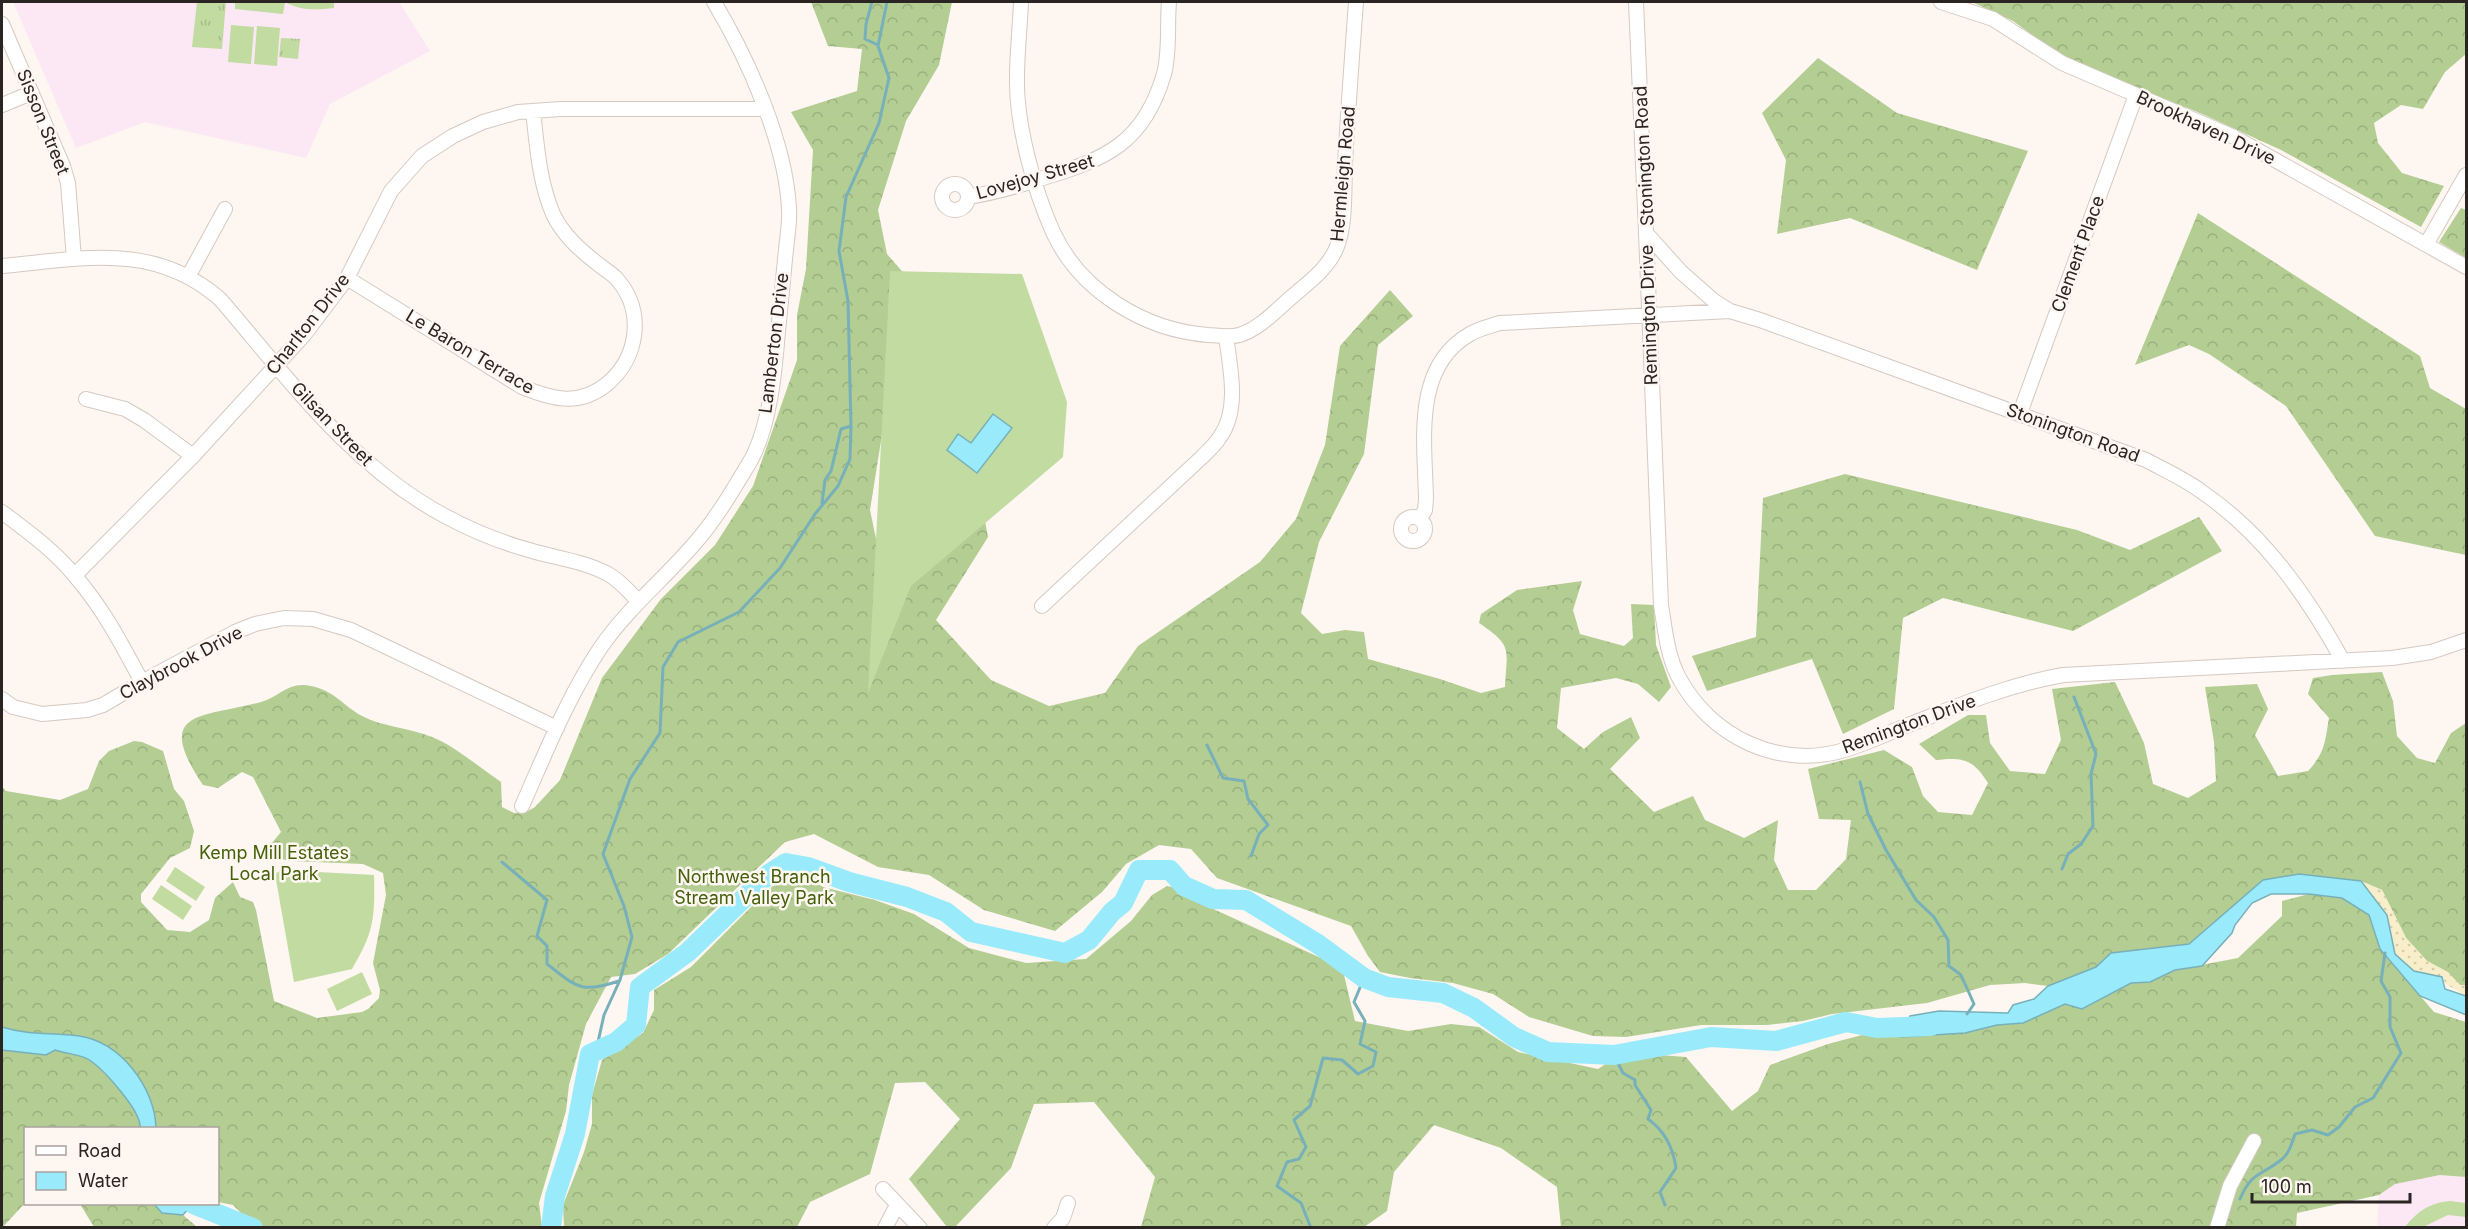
<svg xmlns="http://www.w3.org/2000/svg" width="2468" height="1229" font-family="Inter,sans-serif">
	<defs>
		<pattern id="grass-tufts" width="24" height="20" patternUnits="userSpaceOnUse" patternTransform="scale(1.5)"><rect width="24" height="20" fill="#c1dba1"/><path d="M3 7l-1-3M5 7V3M7 7l1-3M15 17l-1-3M17 17v-4M19 17l1-3" fill="none" stroke="#a6bc8a"/></pattern>
		<pattern id="forest-crowns" width="20" height="18" patternUnits="userSpaceOnUse" patternTransform="scale(1.5)"><rect width="20" height="18" fill="#b3cd93"/><path d="M2 6a3 3 0 1 1 6 0M12 15a3 3 0 1 1 6 0" fill="none" stroke="#9ab07e"/></pattern>
		<pattern id="sand-dots" width="8" height="8" patternUnits="userSpaceOnUse" patternTransform="scale(1.5)"><rect width="8" height="8" fill="#f8eec9"/><path d="M2 2h.1M6 6h.1" fill="none" stroke="#d5ccac" stroke-width="1.8" stroke-linecap="round"/></pattern>
	</defs>
	<rect width="100%" height="100%" fill="#fef6f1"/>
	<path fill="#fce7f5" d="M13,2H399L430,51L330,104L306,158L145,122L76,148Z
		M2440,1175L2466,1177V1227L2377,1228L2379,1195L2395,1184Z"/>
	<path fill="url(#grass-tufts)" d="M197,2H226L222,49L192,47Z
		M281,38L300,39L298,59L279,57Z"/>
	<path fill="url(#forest-crowns)" d="M811,2H952L939,65L906,121L878,210L887,254L907,277L870,510L879,553L984,516L988,537L936,620L991,680L1049,706L1105,693L1138,646L1260,562L1296,519L1325,445L1340,346L1390,290L1413,316L1378,345L1364,454L1319,542L1301,613L1322,634L1345,630L1364,632L1368,659L1440,679L1481,693L1505,687C1507,648 1513,646 1479,623L1481,614L1517,590L1582,581L1573,610L1580,634L1624,646L1633,638L1631,604L1654,605L1656,645L1671,687L1659,702L1638,684L1616,678L1561,688L1557,728L1584,749L1603,732L1631,717L1640,738L1610,769L1654,812L1693,796L1705,820L1744,838L1778,820L1774,860L1788,890H1816L1846,859L1851,820L1819,819L1808,769L1884,750L1912,767L1923,796L1938,812L1972,815L1988,783C1973,759 1963,757 1936,760L1919,744L1968,715H1986L1990,743L2010,771L2045,774L2061,740L2052,689L2115,682L2144,743L2153,784L2188,798L2216,781L2214,742L2205,687L2257,684L2268,709L2255,735L2278,776L2308,771C2325,753 2325,742 2329,718L2308,694L2313,678L2332,675L2382,672L2393,701L2397,736L2417,758L2435,763L2451,733L2466,723V985H2460L2447,972L2427,961L2406,938L2382,890L2361,881L2299,874L2263,880L2189,944L2111,953L2096,967L2048,986L2025,983L1990,985L1927,1003L1832,1014L1803,1021L1767,1025H1701L1626,1037L1593,1036L1529,1017L1493,994L1453,983L1410,978L1380,972L1368,956L1351,926L1217,878L1191,849L1159,845L1126,864L1102,892L1055,931L984,910L929,875L878,867L814,834L785,842L668,954L635,974L611,977L586,1024L569,1085L566,1111L539,1203L542,1227H262L246,1218L233,1205L218,1202V1128H156C155,1088 121,1042 79,1036C51,1032 31,1036 2,1027V787L6,791L60,800L88,789L99,761L109,751L134,741L142,742L163,751L174,789L184,801L194,831L190,848L170,858L141,894V902L167,930L190,932L209,920L215,898L233,882L240,897L253,902L256,910L274,1001L317,1018L362,1012L368,1009L379,998L380,990L373,963L386,895L383,873L363,864L291,861L262,855L281,832L253,777L242,772L218,788L203,785C152,709 202,718 261,702C280,697 288,681 311,686C335,691 342,705 362,716C383,727 410,728 432,737C453,745 482,769 501,782L502,807L514,813L528,811L535,807L560,780L602,678L661,599L715,545L753,486L797,360V315L806,269L813,150L791,112L857,91L862,49L828,46Z
		M1972,2H2466V54L2445,72L2423,109L2401,105L2374,123L2378,143L2402,173L2444,186L2421,227L2281,150L2200,113L2068,61L2013,21Z
		M1818,58L1897,113L2028,151L1977,270L1850,218L1777,234L1786,160L1762,113Z
		M2461,208L2466,210V258L2439,242Z
		M2198,213L2420,356L2430,388L2466,409V555L2375,536L2286,406L2209,354L2189,345L2135,365Z
		M1845,474L2077,530L2130,550L2199,517L2222,551L2073,631L1943,598L1903,618L1894,709L1843,734L1812,659L1707,691L1692,656L1756,637L1763,498Z
		M791,873L810,877L823,887L875,900L914,914L969,948L1026,963L1086,959L1131,921L1152,895L1167,886L1172,887L1209,907L1323,959L1344,975L1355,1021L1408,1031L1451,1024L1479,1027L1518,1052L1598,1069L1616,1057L1660,1055L1686,1057L1732,1111L1758,1091L1770,1065L1828,1044L1862,1035L1901,1037L1965,1033L1997,1025L2023,1023L2065,1004L2083,1009L2131,983L2150,982L2175,970L2238,958L2282,916V901L2309,894L2342,898L2369,915L2380,949L2434,1012L2466,1022V1177L2440,1175L2395,1184L2379,1195L2297,1213L2296,1227H1561L1557,1187L1501,1148L1434,1125L1394,1172L1387,1211L1364,1227H1141L1155,1177L1094,1102L1034,1104L1011,1168L955,1227H947L909,1179L960,1119L925,1082L895,1083L870,1174L810,1202L797,1227H564L563,1205L584,1152L592,1124V1095L602,1060L643,1033L654,1010V990L691,967L769,889Z
		M55,1049C65,1054 82,1054 91,1061C105,1071 142,1112 140,1128H26L25,1203L2,1228V1050L46,1055Z
		M80,1204H154L162,1213L183,1215L197,1227H94Z"/>
	<path fill="url(#sand-dots)" d="M2361,881L2382,890L2406,938L2427,961L2448,972L2460,985H2466V996L2446,984L2442,977L2414,971L2395,954L2387,915Z"/>
	<path fill="#c1dba1" d="M235,2H334V8C315,10 301,11 285,2L283,14L235,9Z
		M231,25L254,27L251,64L228,62Z
		M257,26L280,28L277,66L254,64Z
		M890,271L1022,274L1067,402L1063,457L911,586L868,693Z
		M175,867L205,887L196,901L166,881Z
		M281,870L374,875C375,918 374,932 352,969L294,982L275,874Z
		M161,885L192,906L183,920L152,899Z
		M362,972L372,994L337,1011L327,989Z
		M2450,1201L2466,1203V1217L2448,1215L2423,1227H2405C2418,1211 2429,1203 2450,1201Z"/>
	<path fill="#99ebfb" stroke="#78b0ba" stroke-width="1.5" d="M993,414L1012,428L977,473L947,450L958,434L971,443Z
		M2299,874L2361,881L2387,915L2395,954L2414,971L2442,977L2445,989L2466,996V1015L2420,996L2380,949L2369,915L2342,898L2309,894H2271L2252,903L2235,925L2232,933L2202,966L2175,970L2150,982L2131,983L2082,1009L2065,1004L2023,1023L1997,1025L1965,1033L1901,1037L1910,1016L1939,1011L2008,1013L2013,1005L2034,999L2048,986L2096,967L2111,953L2189,944L2263,880Z
		M2,1027C31,1036 51,1032 79,1036C121,1042 155,1088 156,1128H140C142,1112 105,1071 91,1061C82,1054 66,1054 55,1050L46,1055L2,1050Z
		M154,1204H192L183,1215L162,1213Z"/>
	<g fill="none" stroke-linecap="round" stroke-linejoin="round">
		<path stroke="#78b0ba" stroke-width="3" d="M872,2L866,24L865,39L878,45
			M822,503L825,480L831,471L841,429L851,426
			M1207,745L1223,778L1244,781L1248,799L1268,825L1259,834L1251,856
			M1860,782L1868,814L1886,850L1916,900L1934,917L1948,940L1949,966L1961,975L1974,1004L1967,1014
			M502,862L547,900L537,936L547,946V964C577,987 580,994 619,981
			M2062,869L2068,854L2081,844L2093,826L2091,774L2096,754L2074,697
			M596,1051L604,1015L620,980L632,937L624,906L603,854L630,779L660,733L663,667L678,642L739,612L780,568L815,514L838,486L850,459L851,426L848,301L839,251L846,197L879,123L889,78L878,46L887,2
			M1614,1055L1623,1073L1635,1080V1085L1651,1110L1648,1119C1665,1131 1673,1147 1676,1168L1660,1192L1665,1205
			M2240,1199C2252,1171 2261,1176 2281,1160C2289,1154 2292,1143 2295,1134L2312,1130L2328,1135L2339,1127L2355,1107L2373,1098L2401,1053L2390,1027V997L2381,981L2385,953
			M1311,1228L1301,1203L1277,1186L1287,1162L1299,1159L1306,1147L1294,1120L1310,1106L1323,1058L1342,1060L1358,1074L1373,1066L1376,1052L1360,1044L1365,1021L1354,1002L1364,978"/>
		<path stroke="#99ebfb" stroke-width="20" d="M193,1204L253,1228
			M551,1228L555,1196L575,1134L590,1054L616,1042L636,1025L640,987L688,952L769,874L786,863L808,867L849,882L907,897L946,912L971,932L1065,953L1089,940L1112,912L1123,903L1139,870H1170L1184,886L1213,899L1246,900L1318,944L1364,978L1388,987L1443,993L1474,1008L1514,1037L1548,1052L1614,1055L1711,1037L1776,1041L1846,1022L1877,1028L1931,1026"/>
		<g stroke="#d5c9c1" stroke-width="16">
			<path id="minor" d="M1021,2C1020,27 1017,53 1017,78C1016,124 1034,190 1053,232C1080,291 1144,330 1208,335C1218,335 1229,338 1239,335C1260,329 1277,309 1294,295C1310,281 1327,269 1336,249C1346,227 1344,189 1345,164C1348,110 1352,56 1356,2
				M1636,2L1646,233L1681,272L1714,301L1730,311
				M1941,2L1993,19L2062,63L2234,137L2466,267
				M2,24L63,166L68,183L74,259
				M2,105L31,93
				M942 197a13 13 0 1 1 26 0a13 13 0 1 1-26 0Z
				M968,197C994,193 1018,186 1043,178C1106,159 1144,143 1164,74C1170,52 1167,24 1169,2
				M1646,233L1661,605C1665,629 1667,654 1678,676C1710,737 1780,771 1848,749C1866,743 1885,735 1903,727C1955,707 2007,685 2063,675L2392,658L2431,652L2466,640
				M2427,243L2466,175
				M2,266C82,259 153,241 220,299C288,378 351,466 445,516C471,530 500,542 529,550C555,558 584,561 608,574C619,580 629,591 638,601
				M188,277L225,209
				M347,278L522,387C552,399 579,407 607,384C639,357 645,310 616,278C611,273 604,269 598,264C580,250 563,235 553,214C539,181 537,146 533,111
				M86,399L125,409L144,420L193,456
				M2020,413L2136,95
				M2,512C27,531 55,551 75,576C103,608 122,645 142,682
				M1401 529a12 12 0 1 1 24 0a12 12 0 1 1-24 0Z
				M1420,519L1425,510L1426,499C1425,442 1412,367 1470,334C1478,329 1490,326 1500,323L1730,311L1760,320L2146,460C2164,470 2185,479 2202,492C2264,534 2307,596 2343,661
				M75,575L193,456L304,335L347,278L391,191L422,156L453,136L483,122L518,112L561,109H766
				M1042,606L1201,458C1207,452 1215,445 1220,437C1240,409 1230,367 1226,336
				M2,699L13,707L42,714L87,710L103,705L142,682L235,632L255,624L284,618L313,619L351,630L557,728
				M522,806C546,752 568,696 601,647C628,608 665,578 695,543C717,518 734,488 751,460C770,425 775,370 778,331C781,304 783,277 786,250C787,237 790,223 789,209C786,143 748,59 714,2
				M883,1189L920,1228
				M885,1228L897,1205
				M1054,1228L1063,1218L1068,1203
				M2217,1228L2230,1186L2254,1141"/>
		</g>
		<use href="#minor" stroke="#fff" stroke-width="14"/>
	</g>
	<g text-anchor="middle" stroke-width="5" stroke-linejoin="round" paint-order="stroke">
		<g font-size="18" fill="#2a2522" stroke="#fef6f1">
			<text transform="translate(43 122) rotate(68)" y="6">Sisson Street</text>
			<text transform="translate(2206 128) rotate(25)" y="6">Brookhaven Drive</text>
			<text transform="translate(1644 156) rotate(-93)" y="6">Stonington Road</text>
			<text transform="translate(1343 174) rotate(-85)" y="6">Hermleigh Road</text>
			<text transform="translate(1035 177) rotate(-16)" y="6">Lovejoy Street</text>
			<text transform="translate(2078 254) rotate(-70)" y="6">Clement Place</text>
			<text transform="translate(1649 315) rotate(-92)" y="6">Remington Drive</text>
			<text transform="translate(308 324) rotate(-52)" y="6">Charlton Drive</text>
			<text transform="translate(774 343) rotate(-83)" y="6">Lamberton Drive</text>
			<text transform="translate(470 352) rotate(31)" y="6">Le Baron Terrace</text>
			<text transform="translate(332 424) rotate(46)" y="6">Gilsan Street</text>
			<text transform="translate(2073 433) rotate(20)" y="6">Stonington Road</text>
			<text transform="translate(181 663) rotate(-28)" y="6">Claybrook Drive</text>
			<text transform="translate(1909 724) rotate(-20)" y="6">Remington Drive</text>
		</g>
		<g font-size="18" fill="#44610a" stroke="#fef6f1">
			<text x="274" y="859">Kemp Mill Estates<tspan x="274" dy="21">Local Park</tspan></text>
			<text x="754" y="883">Northwest Branch<tspan x="754" dy="21">Stream Valley Park</tspan></text>
		</g>
	</g>
	<rect width="2468" height="1229" fill="none" stroke="#2a2522" stroke-width="6"/>
	<rect x="24" y="1127" width="195" height="78" fill="#fef6f1" stroke="#a9a29e" stroke-width="1.5"/>
	<rect x="36" y="1146" width="30" height="9" fill="#ffffff" stroke="#a9a29e" stroke-width="1.5"/>
	<text x="78" y="1157" font-size="18" fill="#2a2522">Road</text>
	<rect x="36" y="1172" width="30" height="18" fill="#99ebfb" stroke="#a9a29e" stroke-width="1.5"/>
	<text x="78" y="1187" font-size="18" fill="#2a2522">Water</text>
	<path d="M2252 1193v9h158v-9" fill="none" stroke="#2a2522" stroke-width="3"/>
	<text x="2261" y="1193" font-size="18" fill="#2a2522" stroke="#fef6f1" stroke-width="4.5" paint-order="stroke">100 m</text>
</svg>
